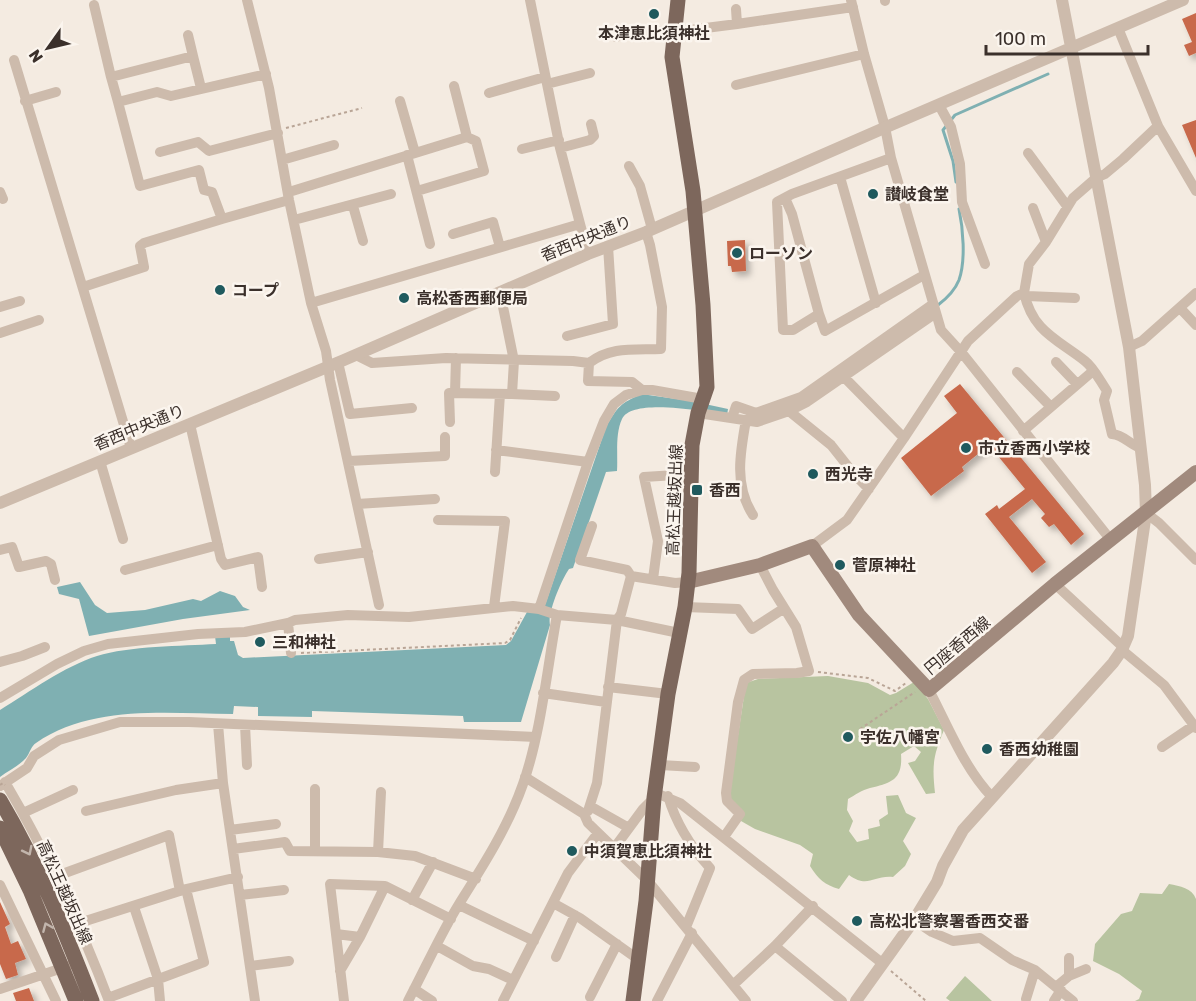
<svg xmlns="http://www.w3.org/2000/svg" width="1196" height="1001" font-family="Rubik,'Noto Sans JP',sans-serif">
	<defs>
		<filter id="shadow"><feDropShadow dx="4.5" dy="4.5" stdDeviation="3" flood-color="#0004"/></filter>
	</defs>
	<rect width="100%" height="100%" fill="#f4ebe1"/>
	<path fill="#b8c4a0" d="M828,676L868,683L890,695L896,693L914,682L928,699L944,730C933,756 932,765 935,793L926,794L908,763L915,761L921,752L914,746L901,754C903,780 891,783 870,788C862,790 855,795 848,799L847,810L853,821L849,831L857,842L869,839L868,829L880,826L879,820L888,814L886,796L898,795L906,813L916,818L903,841L911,854L905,866L893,877C873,875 868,889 849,875L839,889C825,885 818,879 810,866L813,854L800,845L755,829L741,821L731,801L730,788L746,683L758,679Z
		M1169,884C1180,886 1192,888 1196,899V1001H1135L1139,999L1142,991L1119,974L1093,961L1095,944L1121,914L1132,911L1140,893L1162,894Z
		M965,976L992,1001H950L946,998Z"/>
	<path fill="#7fb0b2" d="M641,394L691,401L728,409L727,415C707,412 632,397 622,419C615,434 618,455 617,471L606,472L573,568L569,569C562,579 547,613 550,625L521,722H464L463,716L312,711V717L258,716V707L234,706L233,714C168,714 93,704 36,743C31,746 30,753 26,758C20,765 8,771 0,777V710C29,692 65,666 97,656C129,646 182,646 216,644L215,636H230V641H234L238,655L243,658L506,645L511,641L527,612L546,602L606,427C618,406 620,404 641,394Z
		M80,582L95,605L107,613L145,610L193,599L201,601L220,591L235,596L243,607L250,610L183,619L89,636L79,599L59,594L57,587Z"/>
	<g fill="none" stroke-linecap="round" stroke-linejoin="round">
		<path stroke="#7fb0b2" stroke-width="3" d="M951,120L955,115L1048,74
			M947,125L943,130L953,161L956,182
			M938,305C946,299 955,290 959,280C966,260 963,228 959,209"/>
	</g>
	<path fill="#c8694b" filter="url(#shadow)" d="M1196,13V53L1189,56L1184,45L1192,42L1182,19Z
		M1196,120V158L1182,125Z
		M745,240L746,271L732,272L731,266H728L727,241Z
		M960,384L1084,534L1071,545L1054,524L1049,527L1041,518L1045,514L1032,499L1009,517L1046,562L1032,573L985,514L997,505L999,509L1025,489L989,445L962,467L964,471L931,496L901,458L957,413L944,396Z
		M0,902L10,924L5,927L11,944L18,941L26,959L15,963L18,975L6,979L0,964Z
		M29,988L34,1001H16L13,993Z"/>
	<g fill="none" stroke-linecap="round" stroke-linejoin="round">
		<path stroke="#b9a596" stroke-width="2" stroke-dasharray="3 3" stroke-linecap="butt" d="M286,128L362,108
			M301,653L505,643L510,640L521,618
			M818,672L868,678L895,691L906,683
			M860,729L915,692
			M891,971L926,1001"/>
		<path stroke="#cdbbac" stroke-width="10" d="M247,0L269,88L289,200L311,303L326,351L330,380L379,605
			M530,0L560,148L588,254
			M851,0L864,54L885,127L891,158L941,330L962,353L1110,539
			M885,0V1
			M94,5L111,77
			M736,9L737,24L853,7
			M1118,28L1158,126L1196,191
			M188,35L193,56
			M616,37L634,31H682L737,24
			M14,60L131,448
			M547,84L590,73
			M736,85L864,54
			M201,88L193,56L111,77L118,102L157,92L171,96L266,74
			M489,93L545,77
			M25,101L56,92
			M400,101L415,153
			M118,102L140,186L199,170L204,190L212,192L222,219L289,200
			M939,105L951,127L960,164L962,202L985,264
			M560,148L590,140L594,136L591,124
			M522,149L559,140
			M160,152L198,142L209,151L278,133
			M1028,153L1067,206
			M407,155L430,244
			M891,158L792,194L777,202L783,330H793L819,314L825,331L924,275
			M282,160L334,145
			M629,166L640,186L652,229
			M840,177L876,303
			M417,191L484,171L476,141L467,137L454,86
			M0,192L3,199
			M289,192L467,137
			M785,198L792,214L819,314
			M353,206L363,241
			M1033,208L1046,242
			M294,220L391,194
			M453,234L493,222L500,247
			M83,287L144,267L140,246L144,243L222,219
			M500,292L514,361L512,394L555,396
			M1024,293C1033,332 1057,339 1085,361C1094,368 1100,381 1107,391L1104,400L1112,434C1124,435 1129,444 1141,448
			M1024,293L1027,296L1075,298
			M311,303L580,224
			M0,307L20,301
			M1180,308L1196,325
			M0,333L39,320
			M567,336L613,324L608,246
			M1129,347L1142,341L1196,293
			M356,355L372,363L446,358L573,361L589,363
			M338,362L350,414L412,408
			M1056,362L1077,384
			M839,372L904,438
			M1017,372L1051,407
			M642,390L632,382L588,381L589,363C611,346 634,350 661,349L662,307L650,245L646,232
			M455,393L456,358
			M789,411L831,445L854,474L869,489
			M698,413L757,422L789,411L807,402L936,313
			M732,418L736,406L756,413L801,397L933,304
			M746,420C740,453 734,486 753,515
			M450,422L449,393L512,394
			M190,424L221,559L225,565L258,557L262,587
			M1023,431L1093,371
			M496,450L588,462
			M100,461L123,539
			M349,461L445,456V437
			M495,472L500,394
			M357,504L435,499
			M1146,513L1159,523L1196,560
			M438,520L505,521L494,607
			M592,526L580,560L627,570L631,576
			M812,546L847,520L904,438L968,341L1017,296L1024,293L1029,264L1046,242L1073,198L1096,178L1105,174L1123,159L1158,126
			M0,550L12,547L19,567L46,561L51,564L55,580
			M319,559L368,552
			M125,570L218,545
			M653,579L658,541L644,477L691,474
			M1055,584L1123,647
			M685,607L738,609L752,629L783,609
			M539,609L588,462L604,421L614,404L626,395L642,390H652L703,399
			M288,623L295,620L348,615L409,617L513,606L539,609L557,615
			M1122,650L1164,685L1196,728
			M0,662L22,656L45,647
			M608,687L668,694
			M929,690C948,726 964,768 992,797
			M543,693L606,702
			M0,698L57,664L84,651L108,644L198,634L245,632L288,623L291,653
			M218,724L223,783L255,1001
			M245,725L247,765
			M1162,747L1193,726
			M660,765L695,767
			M525,777L584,814L588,811L597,783L617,620L679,633
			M5,782C44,848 82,929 109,1001
			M0,786L27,768L34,756L59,740L120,722H189L536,737
			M315,789V851
			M656,793L680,803L882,963
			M668,796C676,824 691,847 710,868L686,927
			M590,806L629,828
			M86,811L176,790L223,783
			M23,813L73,790
			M584,814L588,823L647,880L746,1001
			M230,830L276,824
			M724,837L740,814L727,801L726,793L738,702L744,680L753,674L797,673L809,671L796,627L773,590L760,565
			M615,847L643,809L654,798
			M233,849L285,842L290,851L378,852L415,856L476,879
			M378,852L381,792
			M54,877L169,835L180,891
			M0,885L56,1001
			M240,895L284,890
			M412,900L433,862
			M553,903L580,918L639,960
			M459,905L534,941
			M134,907L158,979L160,1001
			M914,920L932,932L953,941L980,938L1012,960L1035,970L1073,1001
			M76,924L186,889L238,877
			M336,934L360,937
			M437,946L473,966L489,969L513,980
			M775,946L842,1001
			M556,957L575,915
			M1069,958V976
			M250,966L289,961
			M340,971L360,937L385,886L451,919
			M733,985L775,946L813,906
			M1057,986L1069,976L1086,969
			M0,989L68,966
			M414,989L432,1001
			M590,997L617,944
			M108,998L204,962L186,889
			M1026,999L1035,970
			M344,1001L330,884L385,886
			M408,1001C425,969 440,935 459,904C483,866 508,827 523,784C541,733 547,669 557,615L617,620L621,614L631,576L675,583L688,582
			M503,1001L568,873L598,833
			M657,1001L692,933
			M1054,1001L1061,990"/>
		<path stroke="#cdbbac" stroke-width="12" d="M0,503L344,360L588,254L646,232L891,125L1183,0
			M856,1001L914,920L937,882L943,866L963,830L1113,663L1122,650L1128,636L1146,513L1145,485L1129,347L1062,0"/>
		<path stroke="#a18a7d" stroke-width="14" d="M688,582L760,565L812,546L859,615L929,690L1055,584L1196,472"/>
		<path stroke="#7d675c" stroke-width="15" d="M633,1001L646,901L654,798L668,694L685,607L689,573L692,445L698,413L707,387L703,305L693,191L672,57L678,0"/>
		<path stroke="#b9a596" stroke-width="2" stroke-dasharray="3 3" stroke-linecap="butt" d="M0,785L3,783L5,785"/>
		<path stroke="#7d675c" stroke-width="15" d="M0,800C38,864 65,932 92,1001
			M0,828L30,890L76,1001"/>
	</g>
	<defs><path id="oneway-chevron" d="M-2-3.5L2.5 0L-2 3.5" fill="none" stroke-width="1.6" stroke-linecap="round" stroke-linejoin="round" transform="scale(1.5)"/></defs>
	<g stroke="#c2b5ac">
		<use href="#oneway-chevron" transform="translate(28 851) rotate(63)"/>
		<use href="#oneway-chevron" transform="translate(47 927) rotate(-113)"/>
	</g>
	<g fill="#1f5a5e" stroke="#fbf5ee" stroke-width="2">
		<circle cx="654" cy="14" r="6"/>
		<circle cx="873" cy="194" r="6"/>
		<circle cx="737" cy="253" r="6"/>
		<circle cx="220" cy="290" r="6"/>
		<circle cx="404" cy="298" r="6"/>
		<circle cx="966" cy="448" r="6"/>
		<circle cx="813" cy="474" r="6"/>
		<rect x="691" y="484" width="12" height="12" rx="3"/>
		<circle cx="840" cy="565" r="6"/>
		<circle cx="260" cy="642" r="6"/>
		<circle cx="848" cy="737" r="6"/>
		<circle cx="987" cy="749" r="6"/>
		<circle cx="572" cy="851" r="6"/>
		<circle cx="857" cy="921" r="6"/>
	</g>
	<g text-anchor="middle" stroke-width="5" stroke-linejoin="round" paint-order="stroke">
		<g font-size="16" font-weight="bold" fill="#3b302b" stroke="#fbf5ee" text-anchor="start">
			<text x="654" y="39" text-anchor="middle">本津恵比須神社</text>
			<text x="885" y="200">讃岐食堂</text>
			<text x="749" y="259">ローソン</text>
			<text x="232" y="296">コープ</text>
			<text x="416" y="304">高松香西郵便局</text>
			<text x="978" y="454">市立香西小学校</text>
			<text x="825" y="480">西光寺</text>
			<text x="709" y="496">香西</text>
			<text x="852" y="571">菅原神社</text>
			<text x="272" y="648">三和神社</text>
			<text x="860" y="743">宇佐八幡宮</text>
			<text x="999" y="755">香西幼稚園</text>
			<text x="584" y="857">中須賀恵比須神社</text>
			<text x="869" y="927">高松北警察署香西交番</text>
		</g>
		<g font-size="16" fill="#3b302b" stroke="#fbf5ee">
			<text transform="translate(586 238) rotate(-22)" y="6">香西中央通り</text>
			<text transform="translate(139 427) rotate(-22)" y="6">香西中央通り</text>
			<text transform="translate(674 500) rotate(-88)" y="6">高松王越坂出線</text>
			<text transform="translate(957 645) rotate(-40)" y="6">円座香西線</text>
			<text transform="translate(65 892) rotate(66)" y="6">高松王越坂出線</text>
		</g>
	</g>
	<g transform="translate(48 48) rotate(236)" stroke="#fbf5ee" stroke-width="4.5" paint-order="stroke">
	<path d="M0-4.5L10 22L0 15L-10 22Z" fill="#3b302b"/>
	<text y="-9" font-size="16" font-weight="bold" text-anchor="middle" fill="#3b302b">N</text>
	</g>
	<path d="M986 45v9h162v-9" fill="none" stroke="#3b302b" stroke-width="3"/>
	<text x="995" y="45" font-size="18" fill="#3b302b" stroke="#fbf5ee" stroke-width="4.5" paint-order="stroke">100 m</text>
</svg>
